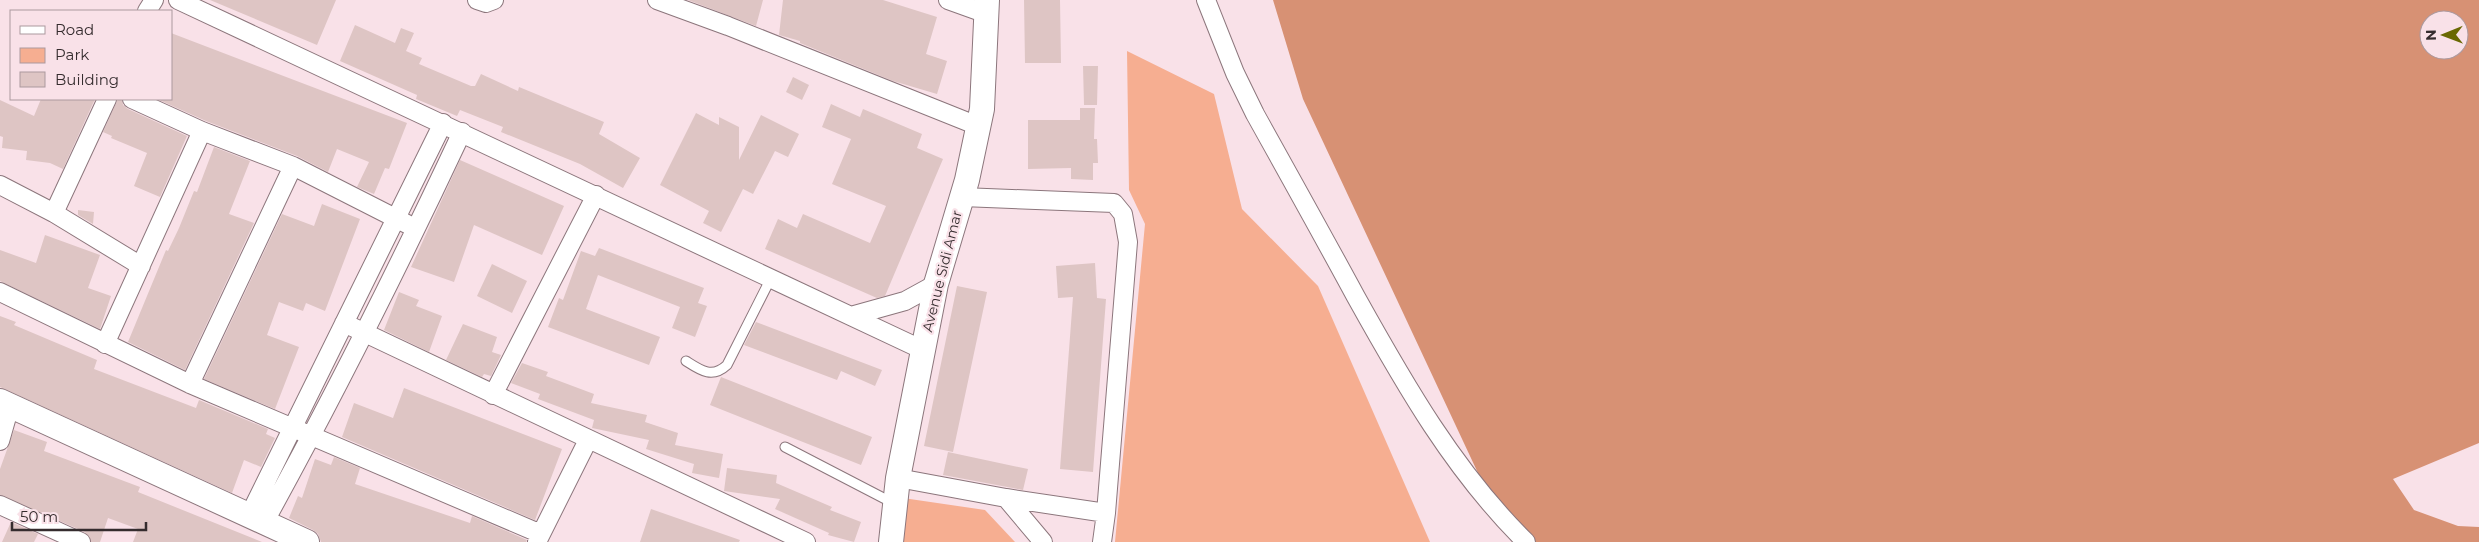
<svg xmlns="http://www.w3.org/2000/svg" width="2479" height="542" font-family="Montserrat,sans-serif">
	<rect width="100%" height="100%" fill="#f9e1e8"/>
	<path fill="#f6ae91" d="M1127,51L1214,94L1242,209L1318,286L1430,542H1115L1145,224L1129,190Z
		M903,498L985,510L1015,542H897Z"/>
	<path fill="#d79174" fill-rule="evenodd" d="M1273,0H2479V443L2393,479L2414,510L2458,526L2479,527V542H1526L1499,518L1303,99ZM2429,20H2459V50H2429Z"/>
	<path fill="#dec5c4" d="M210,0H336L317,45Z
		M688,0H763L756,26Z
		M783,0H883L937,17L926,54L947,61L937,94L893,81L800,43V41L779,35Z
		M1024,0H1060L1061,63H1025Z
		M355,25L395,43L401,28L414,33L406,51L422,58L419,64L471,86H475L481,74L518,91L519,87L604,122L599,134L640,158L623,188L580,164L501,132L503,127L460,110L457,116L416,99L417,95L340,61Z
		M171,33L407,123L389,169L385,168L374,194L357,187L369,162L337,149L328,172L297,156L206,121L157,99H171Z
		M1083,66H1098L1097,105H1084Z
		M793,77L809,85L802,100L786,92Z
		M41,99H95L63,169L50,163L26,160L27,151L2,148L3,137L0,136V100L34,116Z
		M118,99H122L123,105L128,109L187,136L160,197L134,186L147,153L111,138L112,136L103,132Z
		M831,104L860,117L863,109L922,134L917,148L943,159L885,296L877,298L765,249L778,219L797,228L803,214L870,243L886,206L832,184L851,139L822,127Z
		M1080,108H1095L1094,139H1097L1098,163H1093V180L1071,179V168L1028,169V120H1080Z
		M696,113L719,125V117L739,127V160L761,115L799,134L788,157L775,151L753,194L743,189L721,232L703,223L709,211L660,185Z
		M214,147L250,161L229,214L254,223L185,370L128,342L166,250L168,251L179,228L194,191L197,192Z
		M460,160L564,206L542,255L474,225L454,282L411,267Z
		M322,204L360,219L325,311L306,303L303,311L279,302L267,335L299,347L275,409L204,379L282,214L314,226Z
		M78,210L94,212L93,224L78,215Z
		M45,235L100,255L88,288L111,296L100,329L0,281V250L36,263Z
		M599,248L704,288L698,303L707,306L695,337L672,328L680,307L598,275L586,309L660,337L649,365L548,327L559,298L563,300L581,251L595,256Z
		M1095,263L1097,298L1106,299L1093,472L1060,469L1073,297L1058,298L1056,266Z
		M492,264L527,281L512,313L477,296Z
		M957,286L987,292L953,452L924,446Z
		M399,292L419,300L416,306L442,316L429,352L384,330Z
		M0,316L16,322L14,325L97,360L94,369L196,408L199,400L268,429L266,434L275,438L261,467L244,460L232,493L0,387Z
		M756,322L882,370L875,386L841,371L837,380L744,345Z
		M463,324L497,337L492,352L501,355L491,376L484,374L482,377L446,360Z
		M522,363L548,372L546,376L594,394L591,403L647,415L645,422L678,433L675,445L723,454L719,478L692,473L694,464L646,449L649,440L592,428L594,420L538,399L540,394L511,383Z
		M721,377L872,437L861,465L710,405Z
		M404,388L562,449L535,520L342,437L354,403L393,418Z
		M14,430L47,442L44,451L140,487L138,492L262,542H133L138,529L108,518L100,542H91L85,532L0,495V469Z
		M948,452L1028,469L1023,490L943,475Z
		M334,457L360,468L355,484L470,523L472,516L527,540L526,542H321L318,534L313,530L289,518L298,496L302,498L315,459L331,465Z
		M727,468L777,475L776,483L832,507L830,510L861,522L854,542L828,535L829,533L775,509L780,499L724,491Z
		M651,509L740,540L739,542H640Z
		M11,522L38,534L34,542H2Z"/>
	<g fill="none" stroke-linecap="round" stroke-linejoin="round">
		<g stroke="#8c767c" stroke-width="11">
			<path id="lane" d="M686,361C700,370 712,379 727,365L771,278
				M785,447L893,503"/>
		</g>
		<g stroke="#8c767c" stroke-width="20">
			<path id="street" d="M178,0L923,350
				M477,0L486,3L494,0
				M657,0L728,26L978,126
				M948,0L987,14
				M1206,0L1235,73L1255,114C1289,175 1323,236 1356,297C1405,385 1454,471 1526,542
				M147,11L154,0
				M132,99L202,131L293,166L407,224
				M0,185L54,213L141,266
				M962,197L1114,203L1123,214L1128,242L1106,513L1102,542
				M54,213L107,99
				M0,292L190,384L541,534
				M851,316L905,301L936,284
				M344,323L806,542
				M105,344L202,131
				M190,384L293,166
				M493,395L596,195
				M0,441L10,406
				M898,478L1006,498L1106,513
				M1006,498L1043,542
				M0,505L81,542
				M250,514L443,123
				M265,521C335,394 400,264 462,132
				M537,542L588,440"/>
		</g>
		<g stroke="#8c767c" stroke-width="26">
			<path id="secondary" d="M0,401L307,542
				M891,542L898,478L936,284L967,180L982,109L987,0"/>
		</g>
		<use href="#lane" stroke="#fff" stroke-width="9"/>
		<use href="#street" stroke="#fff" stroke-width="18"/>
		<use href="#secondary" stroke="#fff" stroke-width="24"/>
	</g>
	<g text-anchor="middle" stroke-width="4.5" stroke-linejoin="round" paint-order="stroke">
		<g font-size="14" fill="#352c2e" stroke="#f9e1e8">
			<text transform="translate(942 271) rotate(-76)" y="5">Avenue Sidi Amar</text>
		</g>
	</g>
	<rect x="10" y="10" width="162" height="90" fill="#f9e1e8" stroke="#ab999e"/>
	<rect x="20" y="26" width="25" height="8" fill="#ffffff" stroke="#ab999e"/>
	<text x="55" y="35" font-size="15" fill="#352c2e">Road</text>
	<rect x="20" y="48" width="25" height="15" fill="#f6ae91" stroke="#ab999e"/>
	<text x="55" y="60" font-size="15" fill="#352c2e">Park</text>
	<rect x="20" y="72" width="25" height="15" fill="#dec5c4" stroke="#ab999e"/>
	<text x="55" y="85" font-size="15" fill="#352c2e">Building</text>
	<g transform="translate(2444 35) rotate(269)"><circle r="24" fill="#f9e1e8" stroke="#ab999e"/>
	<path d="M0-4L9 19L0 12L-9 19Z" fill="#6a6802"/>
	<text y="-8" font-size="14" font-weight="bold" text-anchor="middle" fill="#352c2e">N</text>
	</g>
	<path d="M12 522v8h134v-8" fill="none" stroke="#352c2e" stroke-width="2.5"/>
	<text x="20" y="522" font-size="15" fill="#352c2e" stroke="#f9e1e8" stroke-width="4" paint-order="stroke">50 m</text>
</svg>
